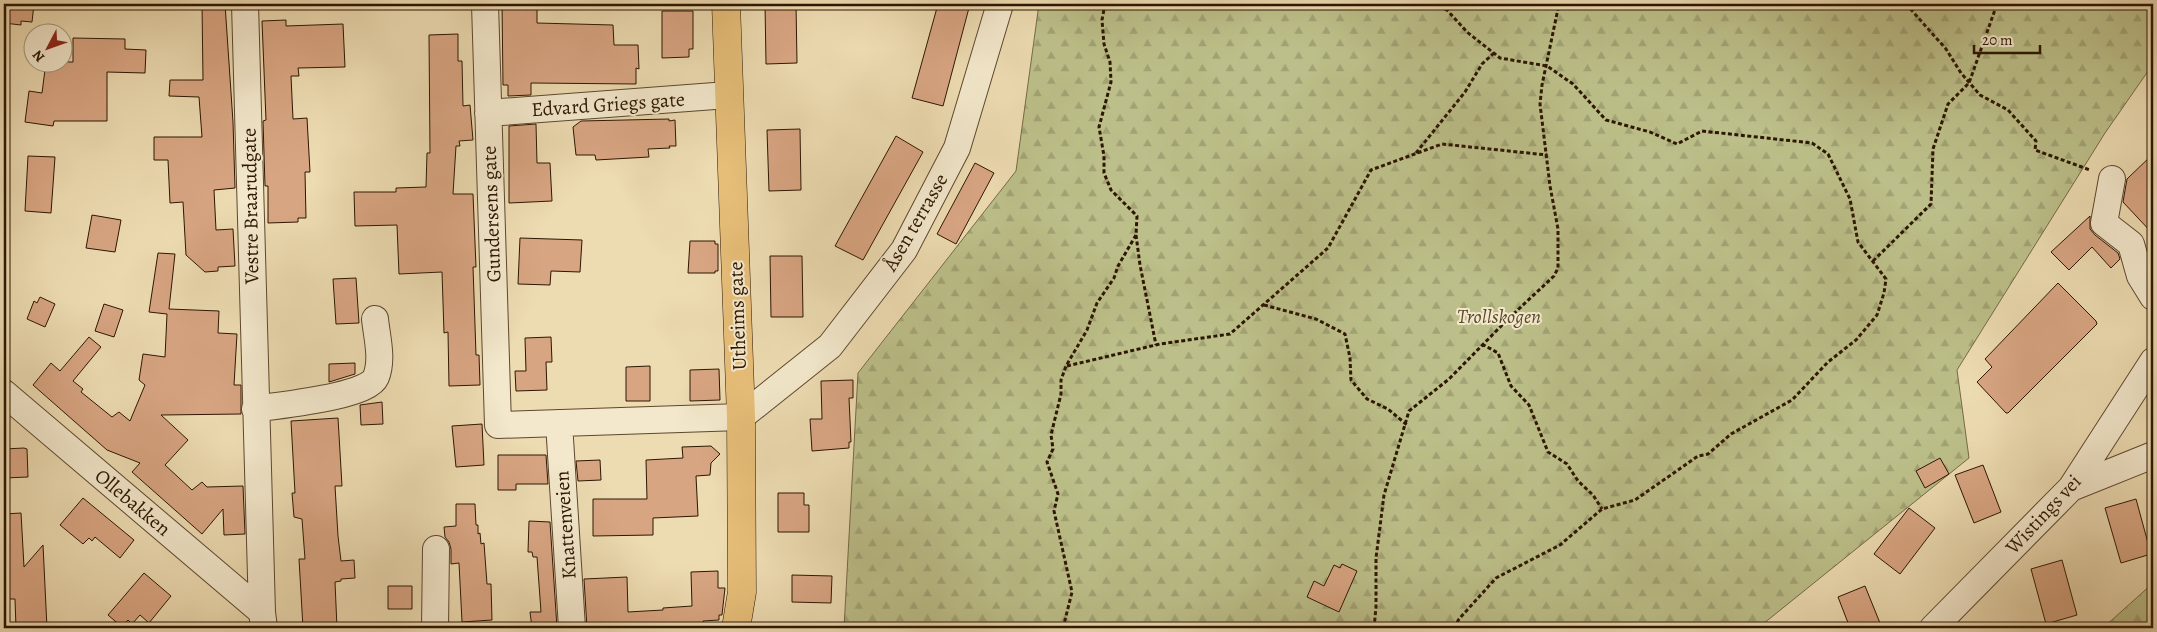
<svg xmlns="http://www.w3.org/2000/svg" width="2157" height="632" font-family="Alegreya,serif">
	<defs>
		<pattern id="forest-firs" width="22" height="20" patternUnits="userSpaceOnUse" patternTransform="scale(1.25)"><rect width="22" height="20" fill="#bcbf89"/><path d="M5 1l3.5 6h-7zM16 11l3.5 6h-7z" fill="#a2a375"/></pattern>
	</defs>
	<rect width="100%" height="100%" fill="#eddbb1"/>
	<filter id="stains"><feTurbulence type="fractalNoise" baseFrequency=".004" numOctaves="4"/><feColorMatrix values="0 0 0 0 .2 0 0 0 0 .09 0 0 0 0 .02 0 0 0 .5 -.17"/></filter>
	<radialGradient id="worn" r=".72"><stop offset=".6" stop-color="#630" stop-opacity="0"/><stop offset="1" stop-color="#630" stop-opacity=".3"/></radialGradient>
	<path fill="url(#forest-firs)" stroke="#746a46" d="M1039,4H2153V64L2105,133L1957,370L1969,458L1758,628H844L858,373L1016,171Z
		M2153,583V628H2103Z"/>
	<path fill="#d8a582" stroke="#2d1602" d="M4,4H34L32,22L21,21V25L4,23Z
		M202,4H225L233,122L235,188L214,190L216,230L233,229L235,266L218,267V271L205,272L186,255L183,202L170,203L168,160H154V137H202L199,97L169,96L170,80H203Z
		M502,4H537V23L613,25L614,45H638L639,69L636,68V84L531,83V95L508,96V85H503Z
		M765,4H796L797,63L766,64Z
		M938,4H970L943,106L912,98Z
		M662,11H693V49H689V57L662,58Z
		M286,20V26L343,24L345,67L298,68L299,76H291L293,119L307,118L310,172H305L306,218H298V222L268,223V186H265L263,121L266,120L262,21Z
		M458,34V61H462L463,106L470,105L473,140L459,141L460,146H456L453,194H473L476,267H473L476,355H479L480,385L449,386L448,332L444,333L442,272L399,274L397,225L355,226L354,192H396V188L426,187L427,153H430L429,35Z
		M73,38L125,39V49L146,50L145,73L107,72V121H54L53,126L25,122L29,91L42,93L46,62H73Z
		M669,119V121L675,120L676,146H669L670,148L648,149L649,157L596,160L595,155H576L573,127L581,121Z
		M536,124L537,163H550L552,201L509,203V126Z
		M800,129L801,190L769,191L767,130Z
		M896,136L923,152L863,260L835,246Z
		M2153,154V234L2123,202L2127,179Z
		M28,156L55,157L51,213L25,211Z
		M975,163L994,173L956,244L937,234Z
		M92,215L121,220L115,252L86,248Z
		M2090,216V229L2095,235L2118,253L2120,259L2111,268L2092,247L2069,270L2051,252Z
		M520,238L582,240L580,272L551,271L550,285L518,284Z
		M690,241H715V244H718V271H715V273H688Z
		M158,253L175,254L169,309L219,311L218,333L237,334L234,385H241V414L161,415L188,440L165,465L192,490L202,482L207,487L243,486L245,534L224,535L223,509L202,534L132,472L140,463L107,450L33,385L51,363L60,371L89,337L101,347L73,381L83,389L81,392L112,417L119,412L130,421L145,385L139,380L143,354L165,357L167,314L149,312Z
		M770,256H802L803,317H771Z
		M356,278L359,323L336,324L333,279Z
		M2058,283L2096,321L2097,324L2008,413H2006L1977,382L1992,367L1985,359Z
		M40,297L55,304L45,327L27,319L34,301L37,303Z
		M104,304L123,310L114,337L95,331Z
		M551,337L552,362H546L547,390L516,391L515,371H526L525,338Z
		M355,363V374L329,382V364Z
		M650,366V401H626V367Z
		M719,369L720,400L690,401V370Z
		M853,380V398H849L851,442H849V448L812,451L810,419H822L821,381Z
		M382,402L383,424L361,425L360,405Z
		M338,418L342,486H335L338,536L341,561L354,560L355,578L341,579V581L335,582L337,628H303L299,559H305L302,519L294,517L292,493H295L291,421Z
		M482,424L484,465L456,467L452,426Z
		M711,446L720,454L711,463L710,475L696,476L698,516L653,518V535L593,536V499H647L646,460L683,458L682,447Z
		M24,448L27,449L28,477L4,478V449Z
		M498,455H546L548,484H516V490H498Z
		M1940,458L1949,474L1925,488L1916,471Z
		M600,460L601,480L578,481L576,461Z
		M1983,465L2001,512L1974,523L1955,475Z
		M778,493H804V505H809V532H778Z
		M83,498L134,540L120,558L95,537L92,541L89,538L83,544L60,525Z
		M2136,499L2151,554L2121,563L2105,508Z
		M456,504H475L476,525H478V534L480,533L481,544L484,543L487,584H491L492,620L462,622L459,563L451,564V549L449,542L445,537L444,527L456,526Z
		M1909,508L1935,528L1900,574L1874,554Z
		M21,513L24,567L43,545L47,628H16L15,599H4V582H6L4,514Z
		M529,521L550,522L557,628H532L530,612H541L537,557H533L532,552H528Z
		M2062,560L2077,615L2046,624L2031,569Z
		M1342,564L1357,571L1339,612L1307,597L1314,581L1324,586L1334,565L1340,568Z
		M718,571V588H725L722,615H719V620L703,621L704,628H587L584,579L627,577L628,612L663,610V608L692,606L691,572Z
		M144,573L171,596L149,623L140,615L132,624L128,620L122,627L108,615Z
		M792,575L832,576L831,603L792,602Z
		M388,586H412V609H388Z
		M1865,586L1882,628H1850L1838,597Z"/>
	<g fill="none" stroke-linecap="round" stroke-linejoin="round">
		<g stroke="#5d472e" stroke-width="28">
			<path id="minor" d="M245,4L262,612L264,628
				M485,4L498,425L741,417L830,346L904,250L957,148L1000,4
				M488,113L728,95
				M2112,179L2104,223L2131,244L2140,276L2153,297
				M4,393L262,612
				M255,409C278,405 368,397 376,377C383,359 377,338 375,319
				M559,423L572,628
				M2071,488L2153,455
				M435,628L436,549
				M1933,628L2071,488L2153,361"/>
		</g>
		<g stroke="#2d1602" stroke-width="29">
			<path id="major" d="M726,4L741,417L742,592L736,628"/>
		</g>
		<path stroke="#2d1602" stroke-width="3" stroke-dasharray="4 2.5" stroke-linecap="butt" d="M1433,4L1447,10L1467,32L1500,58L1547,66L1573,84L1606,120L1650,132L1677,144L1702,131L1812,143L1828,154L1850,199L1858,242L1886,279L1884,293L1877,315L1856,340L1828,362L1792,400L1731,434L1708,454L1698,456L1635,500L1602,509L1560,545L1496,578L1459,619L1454,628
			M1906,4L1946,49L1961,73L1980,95L2008,110L2036,141L2035,150L2090,170
			M1416,153L1465,92L1482,64L1494,53
			M1136,235L1140,265L1156,345
			M1873,261L1931,204L1933,149L1948,104L1969,83L1997,4
			M1264,305L1316,319L1345,334L1350,358L1351,380L1367,399L1388,409L1407,425
			M1482,344L1498,353L1511,386L1529,405L1548,452L1567,464L1578,481L1593,495L1602,509
			M1067,366L1160,344L1230,334L1328,248L1371,170L1442,144L1547,155
			M1063,628L1072,592L1054,511L1058,494L1047,462L1053,449L1051,435L1061,394V380L1066,366L1087,330L1097,303L1114,278L1118,266L1136,235L1137,216L1111,190L1104,173V156L1099,127L1111,82L1110,62L1104,44L1102,20L1105,4
			M1374,628L1376,607V558L1384,495L1409,411L1449,379L1508,319L1554,276L1558,268V229L1550,186L1540,104L1542,85L1559,4"/>
		<use href="#minor" stroke="#f3e8cc" stroke-width="26"/>
		<use href="#major" stroke="#e6be78" stroke-width="28"/>
	</g>
	<g text-anchor="middle" stroke-width="4" stroke-linejoin="round" paint-order="stroke">
		<g font-size="20" fill="#2d1602" stroke="#f3e8cc">
			<text transform="translate(608 104) rotate(-4)" y="7">Edvard Griegs gate</text>
			<text transform="translate(250 206) rotate(-91)" y="7">Vestre Braarudgate</text>
			<text transform="translate(491 214) rotate(-92)" y="7">Gundersens gate</text>
			<text transform="translate(915 222) rotate(-60)" y="7">Åsen terrasse</text>
			<text transform="translate(737 316) rotate(-92)" y="7">Utheims gate</text>
			<text transform="translate(133 502) rotate(40)" y="7">Ollebakken</text>
			<text transform="translate(2043 514) rotate(-47)" y="7">Wistings vei</text>
			<text transform="translate(565 525) rotate(-94)" y="7">Knattenveien</text>
		</g>
		<g font-size="20" font-style="italic" fill="#58492a" stroke="#f3e8cc">
			<text x="1499" y="323">Trollskogen</text>
		</g>
	</g>
	<rect width="2157" height="632" fill="none" stroke="#eddbb1" stroke-width="20"/>
	<rect x="5" y="5" width="2147" height="622" fill="none" stroke="#2d1602" stroke-width="2.5"/>
	<rect x="10" y="10" width="2137" height="612" fill="none" stroke="#2d1602"/>
	<g transform="translate(48 48) rotate(229)"><circle r="24" fill="#f3e8cc" stroke="#a4947b"/>
	<path d="M0-4L9 19L0 12L-9 19Z" fill="#8f2418"/>
	<text y="-8" font-size="14" font-weight="bold" text-anchor="middle" fill="#2d1602">N</text>
	</g>
	<path d="M1974 45v8h66v-8" fill="none" stroke="#2d1602" stroke-width="2.5"/>
	<text x="1982" y="45" font-size="15" fill="#2d1602" stroke="#f3e8cc" stroke-width="4" paint-order="stroke">20 m</text>
	<rect width="100%" height="100%" filter="url(#stains)"/>
	<rect width="100%" height="100%" fill="url(#worn)"/>
</svg>
